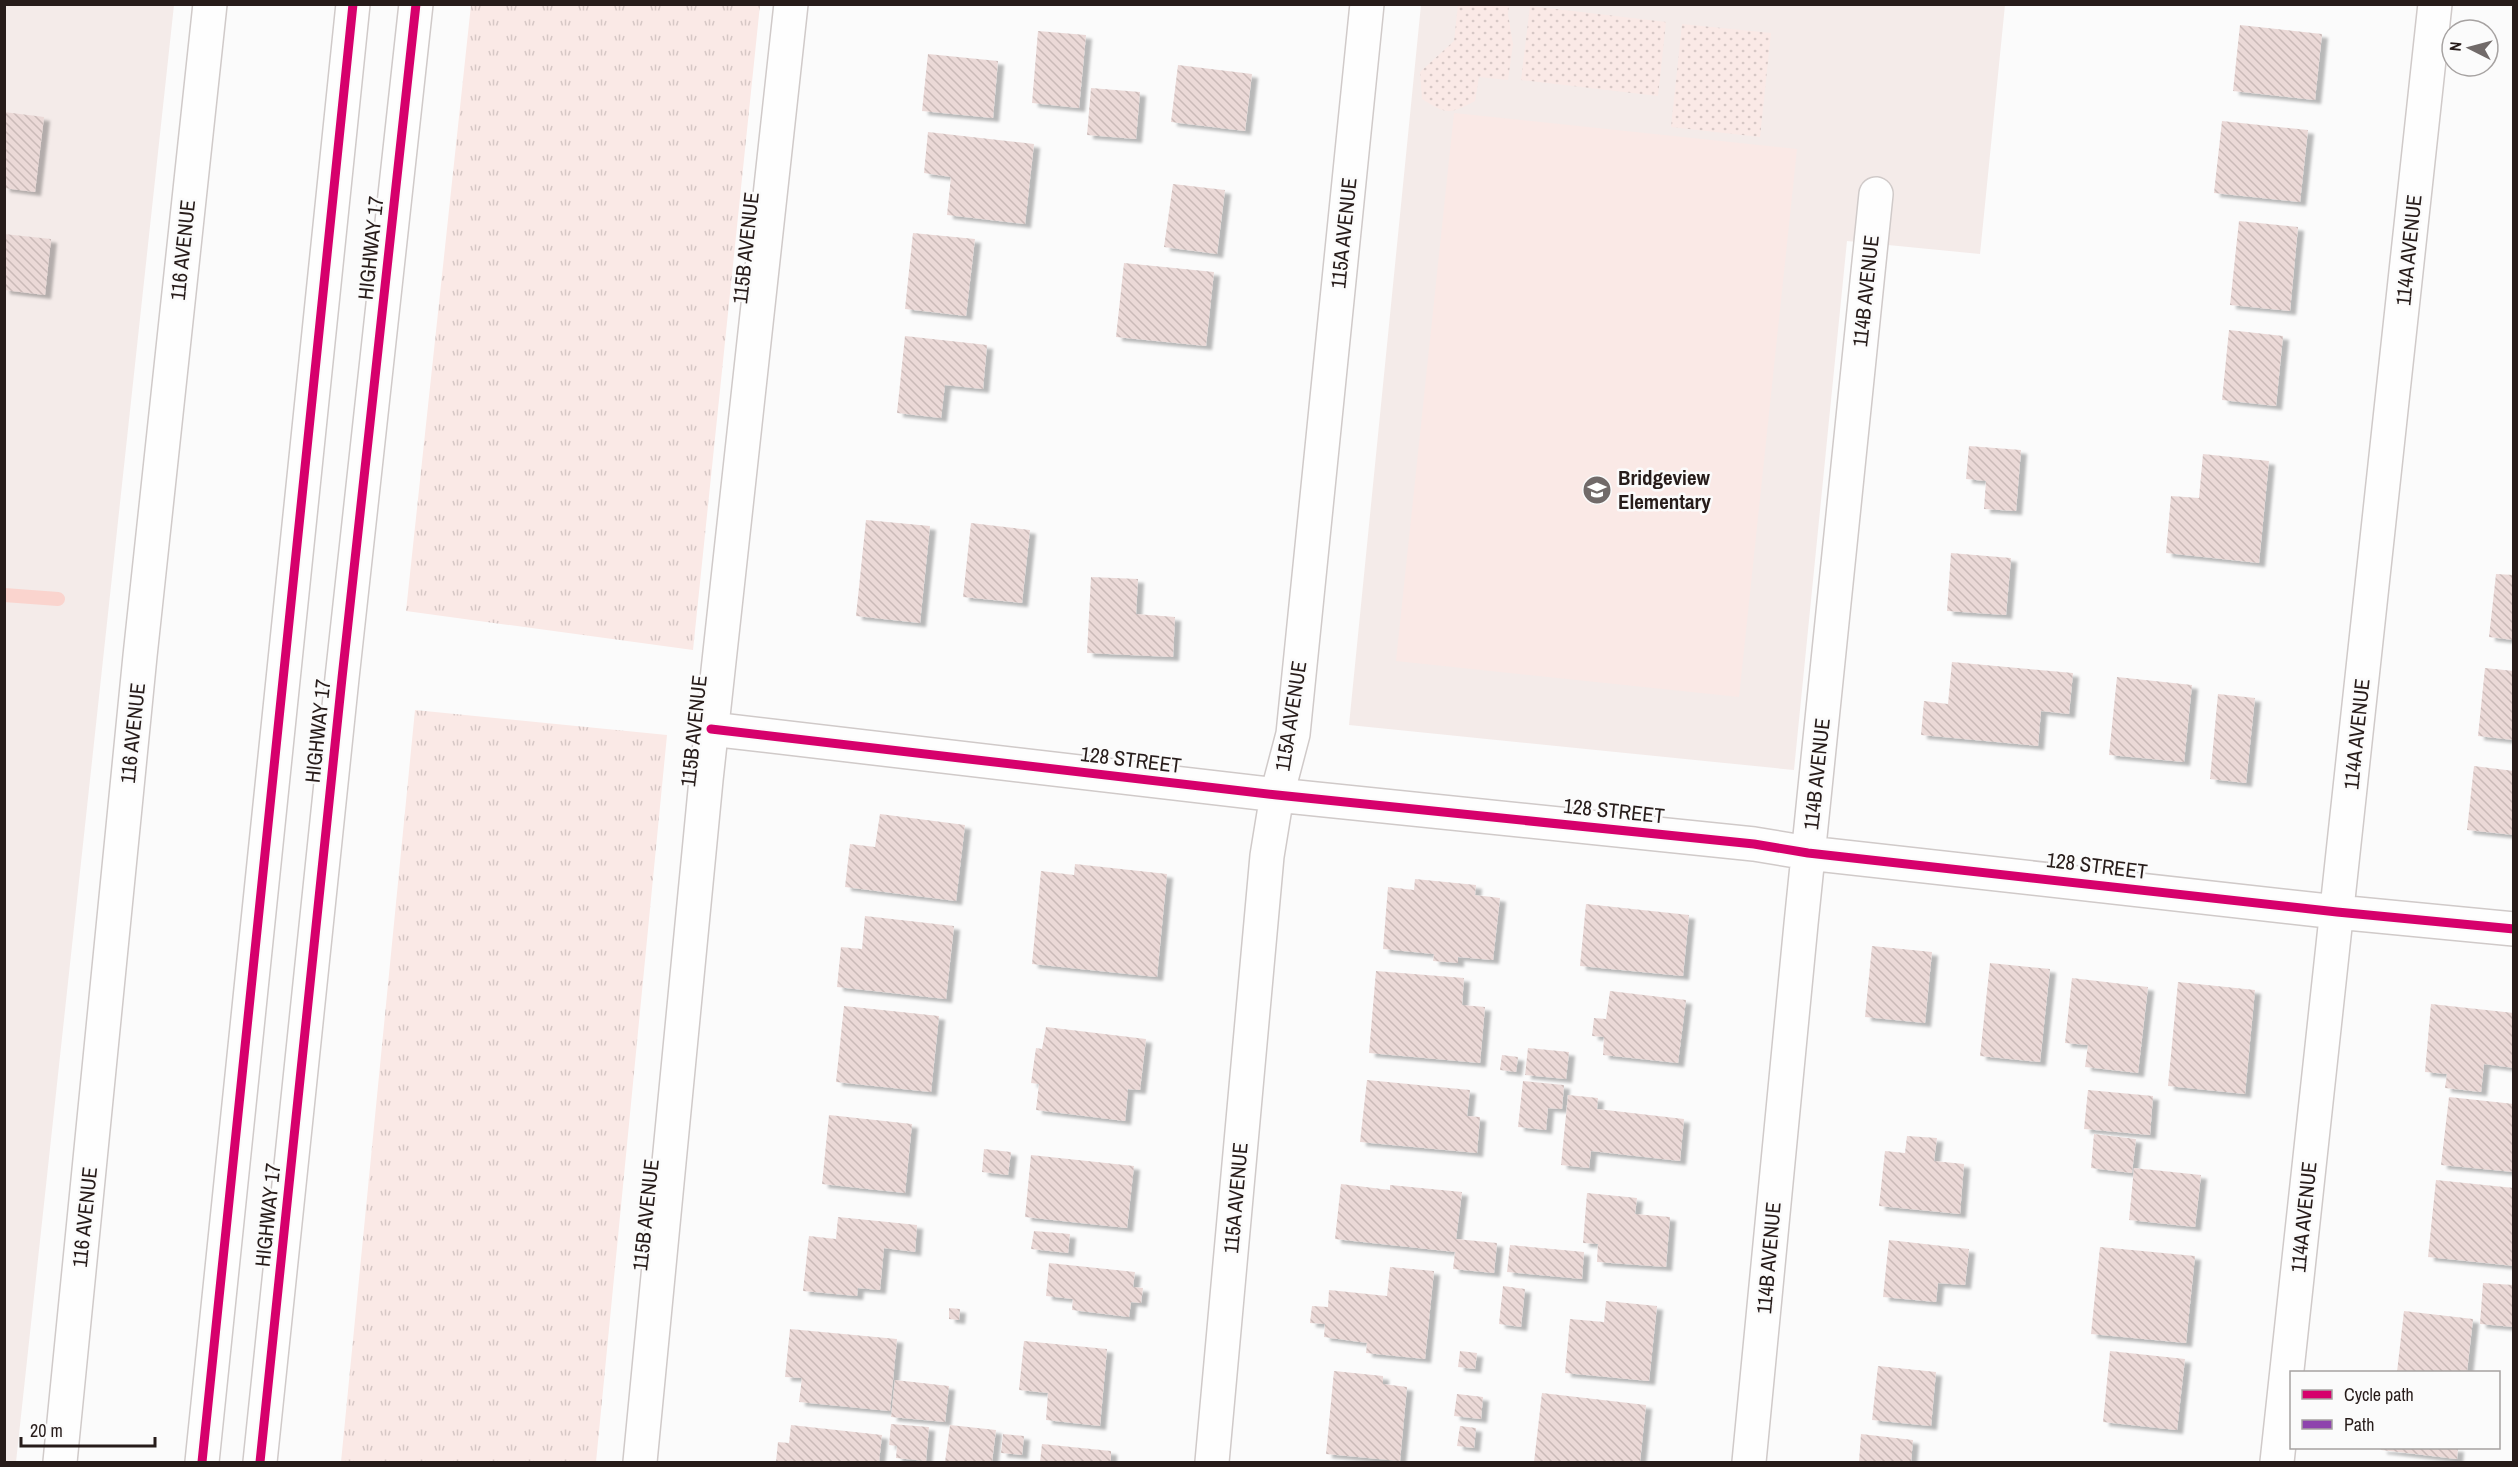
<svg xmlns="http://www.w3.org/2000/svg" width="2518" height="1467" font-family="'Archivo Narrow',sans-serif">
	<defs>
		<pattern id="grass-tufts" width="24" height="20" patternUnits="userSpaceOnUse" patternTransform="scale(1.5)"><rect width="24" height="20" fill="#fae9e6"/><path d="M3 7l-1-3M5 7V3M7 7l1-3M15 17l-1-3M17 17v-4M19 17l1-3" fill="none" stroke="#d6c7c5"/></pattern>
		<pattern id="park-dots" width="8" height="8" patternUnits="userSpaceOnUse" patternTransform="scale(1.5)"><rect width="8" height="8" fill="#fae9e6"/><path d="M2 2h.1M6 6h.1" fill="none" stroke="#d6c7c5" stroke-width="1.8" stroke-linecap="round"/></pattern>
		<pattern id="building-back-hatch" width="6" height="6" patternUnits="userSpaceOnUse" patternTransform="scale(1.5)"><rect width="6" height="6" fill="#ebd9d7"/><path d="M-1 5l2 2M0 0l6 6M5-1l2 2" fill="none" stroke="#cabab8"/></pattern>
		<filter id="shadow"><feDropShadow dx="6" dy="4" stdDeviation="1.5" flood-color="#0004"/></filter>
	</defs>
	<rect width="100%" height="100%" fill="#fbfbfb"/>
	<path fill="#f4ebe9" d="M5,5H174L16,1462H5Z
		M1421,5H2005L1980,254L1847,241L1794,770L1349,725Z"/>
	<path fill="url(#grass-tufts)" d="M471,5H760L693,650L406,611Z
		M415,710L667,735L596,1462H341Z"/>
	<path fill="url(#park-dots)" d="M1458,5H1509L1508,14L1513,44L1508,80L1479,77L1475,101C1450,114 1447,115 1422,99L1420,72L1454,41Z
		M1530,6L1666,22L1658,96L1521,80Z
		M1682,24L1771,33L1760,137L1671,127Z"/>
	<path fill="#fae9e6" d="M1454,113L1797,149L1739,697L1396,661Z"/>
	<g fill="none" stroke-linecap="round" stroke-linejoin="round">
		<path stroke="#fad4ce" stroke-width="14" d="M4,595L58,599"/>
	</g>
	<path fill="url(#building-back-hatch)" filter="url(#shadow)" d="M2240,25L2322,34L2315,100L2233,91Z
		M1038,31L1086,35L1079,108L1032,103Z
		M928,54L998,61L993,118L922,111Z
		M1178,65L1252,74L1245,131L1171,122Z
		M1091,88L1140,92L1136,139L1087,135Z
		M4,112L44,117L35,192L4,188Z
		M2222,121L2308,130L2300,202L2214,193Z
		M928,132L1034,144L1025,224L947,215L951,177L924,173Z
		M1173,184L1225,190L1217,254L1164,247Z
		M2239,221L2298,227L2290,311L2230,305Z
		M913,233L975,239L966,316L905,309Z
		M4,234L51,239L45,295L4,290Z
		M1124,263L1214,272L1206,346L1116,337Z
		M2229,330L2283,336L2276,406L2222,400Z
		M905,336L987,345L983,389L945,385L941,418L897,413Z
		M1969,446L2021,450L2016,511L1984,509L1986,481L1966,479Z
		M2203,454L2269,461L2259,563L2166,553L2171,496L2199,498Z
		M866,520L930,526L920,623L856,616Z
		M971,523L1030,530L1022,603L963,597Z
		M1951,553L2011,558L2006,615L1947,611Z
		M2496,574L2514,575V640L2489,637Z
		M1091,577L1138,579L1136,614L1175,617L1173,657L1087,653Z
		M1952,662L2073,673L2069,714L2041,711L2038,746L1921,735L1924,701L1948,704Z
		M2485,668L2514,671V740L2478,736Z
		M2117,677L2192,685L2184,762L2109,755Z
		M2218,694L2255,698L2246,783L2210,779Z
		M2474,766L2514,771V835L2467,830Z
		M880,814L965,825L956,901L845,887L850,844L875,847Z
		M1075,864L1167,874L1157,977L1032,964L1041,871L1074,875Z
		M1415,879L1476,885L1475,895L1500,898L1493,960L1458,957V963L1433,961L1434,954L1383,949L1388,887L1414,890Z
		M1586,904L1689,915L1683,976L1580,966Z
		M865,916L954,926L946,999L837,987L841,947L862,949Z
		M1872,946L1932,952L1925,1023L1865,1017Z
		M1990,963L2050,969L2040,1062L1980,1056Z
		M1376,971L1464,978L1462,1005L1485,1007L1480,1063L1369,1053Z
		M2072,978L2148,987L2138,1073L2085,1067L2088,1045L2065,1043Z
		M2178,982L2255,990L2245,1094L2168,1086Z
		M1610,991L1686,1000L1678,1063L1603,1055L1604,1037L1592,1036L1594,1018L1606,1019Z
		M2431,1004L2514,1013V1068L2484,1064L2481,1092L2445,1088L2447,1074L2425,1072Z
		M844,1006L939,1016L931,1092L836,1082Z
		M1046,1027L1146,1039L1140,1090L1128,1089L1125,1121L1036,1110L1039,1084L1031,1083L1036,1048L1042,1049Z
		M1528,1048L1569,1052L1566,1079L1525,1075Z
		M1502,1055L1518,1057L1516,1072L1500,1070Z
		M1367,1080L1470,1090L1467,1116L1480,1117L1477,1153L1360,1142Z
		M1523,1081L1564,1085L1562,1109L1548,1108L1546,1130L1518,1127Z
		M2088,1090L2153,1096L2150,1135L2084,1129Z
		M1568,1095L1598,1098L1597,1109L1684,1119L1680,1161L1591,1151L1589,1168L1561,1165Z
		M2449,1097L2514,1104V1172L2441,1165Z
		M829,1115L912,1124L905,1193L822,1184Z
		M2094,1134L2136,1139L2132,1173L2091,1168Z
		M1907,1136L1937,1138L1934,1161L1964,1164L1960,1214L1879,1206L1885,1151L1905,1153Z
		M984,1149L1011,1152L1008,1175L982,1172Z
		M1031,1155L1134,1166L1127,1228L1025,1217Z
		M2134,1168L2201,1175L2195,1227L2129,1220Z
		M2436,1180L2514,1188V1266L2428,1257Z
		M1341,1184L1390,1190V1185L1462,1192L1456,1239L1497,1243L1494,1273L1453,1269L1455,1252L1335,1239Z
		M1587,1193L1637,1198L1635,1214L1670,1217L1666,1267L1597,1262L1598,1244L1583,1243Z
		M838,1217L917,1225L915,1252L884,1248L880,1290L858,1288L857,1296L803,1291L809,1236L836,1239Z
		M1034,1231L1070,1234L1068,1253L1031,1249Z
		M1889,1240L1969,1249L1965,1285L1938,1283L1936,1302L1883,1297Z
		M1510,1245L1584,1252L1582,1279L1507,1272Z
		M2100,1247L2195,1256L2186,1343L2091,1334Z
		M1049,1263L1135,1272L1133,1287L1143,1288L1141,1303L1131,1302L1129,1317L1072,1310L1073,1299L1046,1296Z
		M1390,1267L1434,1271L1425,1359L1366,1353L1367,1343L1324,1337L1325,1324L1310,1323L1312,1306L1328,1307L1329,1290L1387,1296Z
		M2483,1283L2514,1285V1327L2480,1324Z
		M1503,1286L1525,1289L1521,1327L1499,1324Z
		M1606,1301L1657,1306L1649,1381L1565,1373L1570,1319L1604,1322Z
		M949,1308L960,1309L959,1320L949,1319Z
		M2404,1311L2473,1319L2467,1372H2397Z
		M790,1329L897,1339L890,1411L799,1402L802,1378L785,1377Z
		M1024,1341L1107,1349L1100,1426L1046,1420L1048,1393L1019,1390Z
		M1460,1351L1477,1353L1475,1369L1458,1367Z
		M2110,1351L2185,1359L2177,1430L2103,1422Z
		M1878,1366L1936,1372L1931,1426L1872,1420Z
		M1334,1371L1383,1376V1384L1407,1387L1400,1461L1326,1454Z
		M895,1380L949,1386L945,1422L891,1417Z
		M1542,1393L1646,1405L1640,1462H1534Z
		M1457,1394L1483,1397L1481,1419L1454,1416Z
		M891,1424L929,1427L926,1461L896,1458L897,1446L889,1445Z
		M791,1425L882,1435L879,1462H776L778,1442L789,1443Z
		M950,1425L996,1430L992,1462H945Z
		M1460,1426L1476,1428L1474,1448L1457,1446Z
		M1003,1434L1024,1436L1022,1455L1001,1453Z
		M1861,1434L1913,1440L1911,1462H1859Z
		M1042,1444L1111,1451V1462H1040Z
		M2381,1448H2458L2457,1459L2381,1450Z"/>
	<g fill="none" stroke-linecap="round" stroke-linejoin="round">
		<g stroke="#d0cac9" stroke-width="36">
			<path id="minor" d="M711,729L1277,795L1754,844L1808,853L2337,912L2514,929
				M640,1462L706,780L791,4
				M1212,1462L1267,856L1277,795L1293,734L1367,4
				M1749,1462L1801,924L1876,194
				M2277,1462L2435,4"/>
		</g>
		<g stroke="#d0cac9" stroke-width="36">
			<path id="tertiary" d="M60,1462L140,656L210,4"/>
		</g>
		<g stroke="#d0cac9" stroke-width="36">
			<path id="motorway" d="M202,1462L353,4
				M260,1462L342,678L416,4"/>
		</g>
		<use href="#minor" stroke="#fefefe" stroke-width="33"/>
		<use href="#tertiary" stroke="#fefefe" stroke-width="33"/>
		<use href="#motorway" stroke="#fefefe" stroke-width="33"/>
		<path stroke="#8e44ad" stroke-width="8" stroke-dasharray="15 8" stroke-linecap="butt" d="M1816,6V4"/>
		<g stroke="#fbfbfb" stroke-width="13">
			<path id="cycleway" d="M711,729L1277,795L1754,844L1808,853L2337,912L2514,929
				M202,1462L353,4
				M260,1462L342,678L416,4"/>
		</g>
		<use href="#cycleway" stroke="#d6006c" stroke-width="9"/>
	</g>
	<defs>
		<g id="school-disc" transform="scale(1.5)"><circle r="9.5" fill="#716a69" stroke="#fbfbfb"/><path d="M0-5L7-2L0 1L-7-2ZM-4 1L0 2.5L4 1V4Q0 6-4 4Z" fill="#fff"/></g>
	</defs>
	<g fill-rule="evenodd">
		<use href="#school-disc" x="1597" y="490"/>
	</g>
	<g text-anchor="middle" stroke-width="5" stroke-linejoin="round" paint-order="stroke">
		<g font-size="21" fill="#271c1a" stroke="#fbfbfb">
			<text transform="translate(1344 233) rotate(-84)" y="7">115A AVENUE</text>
			<text transform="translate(371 248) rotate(-84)" y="7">HIGHWAY 17</text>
			<text transform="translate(746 248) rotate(-84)" y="7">115B AVENUE</text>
			<text transform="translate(183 250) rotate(-84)" y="7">116 AVENUE</text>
			<text transform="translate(2409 250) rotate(-84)" y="7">114A AVENUE</text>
			<text transform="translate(1866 291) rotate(-84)" y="7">114B AVENUE</text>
			<text transform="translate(1291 716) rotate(-81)" y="7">115A AVENUE</text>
			<text transform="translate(318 731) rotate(-84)" y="7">HIGHWAY 17</text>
			<text transform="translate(694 731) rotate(-84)" y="7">115B AVENUE</text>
			<text transform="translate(133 733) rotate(-84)" y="7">116 AVENUE</text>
			<text transform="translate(2357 734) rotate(-84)" y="7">114A AVENUE</text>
			<text transform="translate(1131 760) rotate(7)" y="7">128 STREET</text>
			<text transform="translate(1817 774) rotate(-84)" y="7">114B AVENUE</text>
			<text transform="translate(1614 811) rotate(6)" y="7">128 STREET</text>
			<text transform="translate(2097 866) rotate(7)" y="7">128 STREET</text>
			<text transform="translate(1236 1198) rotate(-85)" y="7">115A AVENUE</text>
			<text transform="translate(268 1215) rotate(-84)" y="7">HIGHWAY 17</text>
			<text transform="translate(646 1215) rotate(-84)" y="7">115B AVENUE</text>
			<text transform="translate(85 1217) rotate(-84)" y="7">116 AVENUE</text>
			<text transform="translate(2304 1217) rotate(-84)" y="7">114A AVENUE</text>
			<text transform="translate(1769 1258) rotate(-85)" y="7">114B AVENUE</text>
		</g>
		<g font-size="21" font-weight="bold" fill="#271c1a" stroke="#fbfbfb" text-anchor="start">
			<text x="1618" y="485">Bridgeview<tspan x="1618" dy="24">Elementary</tspan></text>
		</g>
	</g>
	<rect width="2518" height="1467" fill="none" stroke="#271c1a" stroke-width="12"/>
	<rect x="2290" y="1371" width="210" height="78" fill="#fbfbfb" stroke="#a6a2a1" stroke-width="1.5"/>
	<rect x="2302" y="1390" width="30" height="9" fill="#d6006c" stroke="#a6a2a1" stroke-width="1.5"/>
	<text x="2344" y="1401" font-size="18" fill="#271c1a">Cycle path</text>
	<rect x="2302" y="1420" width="30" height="9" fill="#8e44ad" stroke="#a6a2a1" stroke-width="1.5"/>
	<text x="2344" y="1431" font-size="18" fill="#271c1a">Path</text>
	<g transform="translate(2470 48) rotate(276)"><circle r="28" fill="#fbfbfb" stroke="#a6a2a1" stroke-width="1.5"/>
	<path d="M0-4.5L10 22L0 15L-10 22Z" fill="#716a69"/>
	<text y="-9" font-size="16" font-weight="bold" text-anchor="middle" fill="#271c1a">N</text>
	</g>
	<path d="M21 1437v9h134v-9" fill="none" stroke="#271c1a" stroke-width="3"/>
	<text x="30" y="1437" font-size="18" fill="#271c1a" stroke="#fbfbfb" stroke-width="4.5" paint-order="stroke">20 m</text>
</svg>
